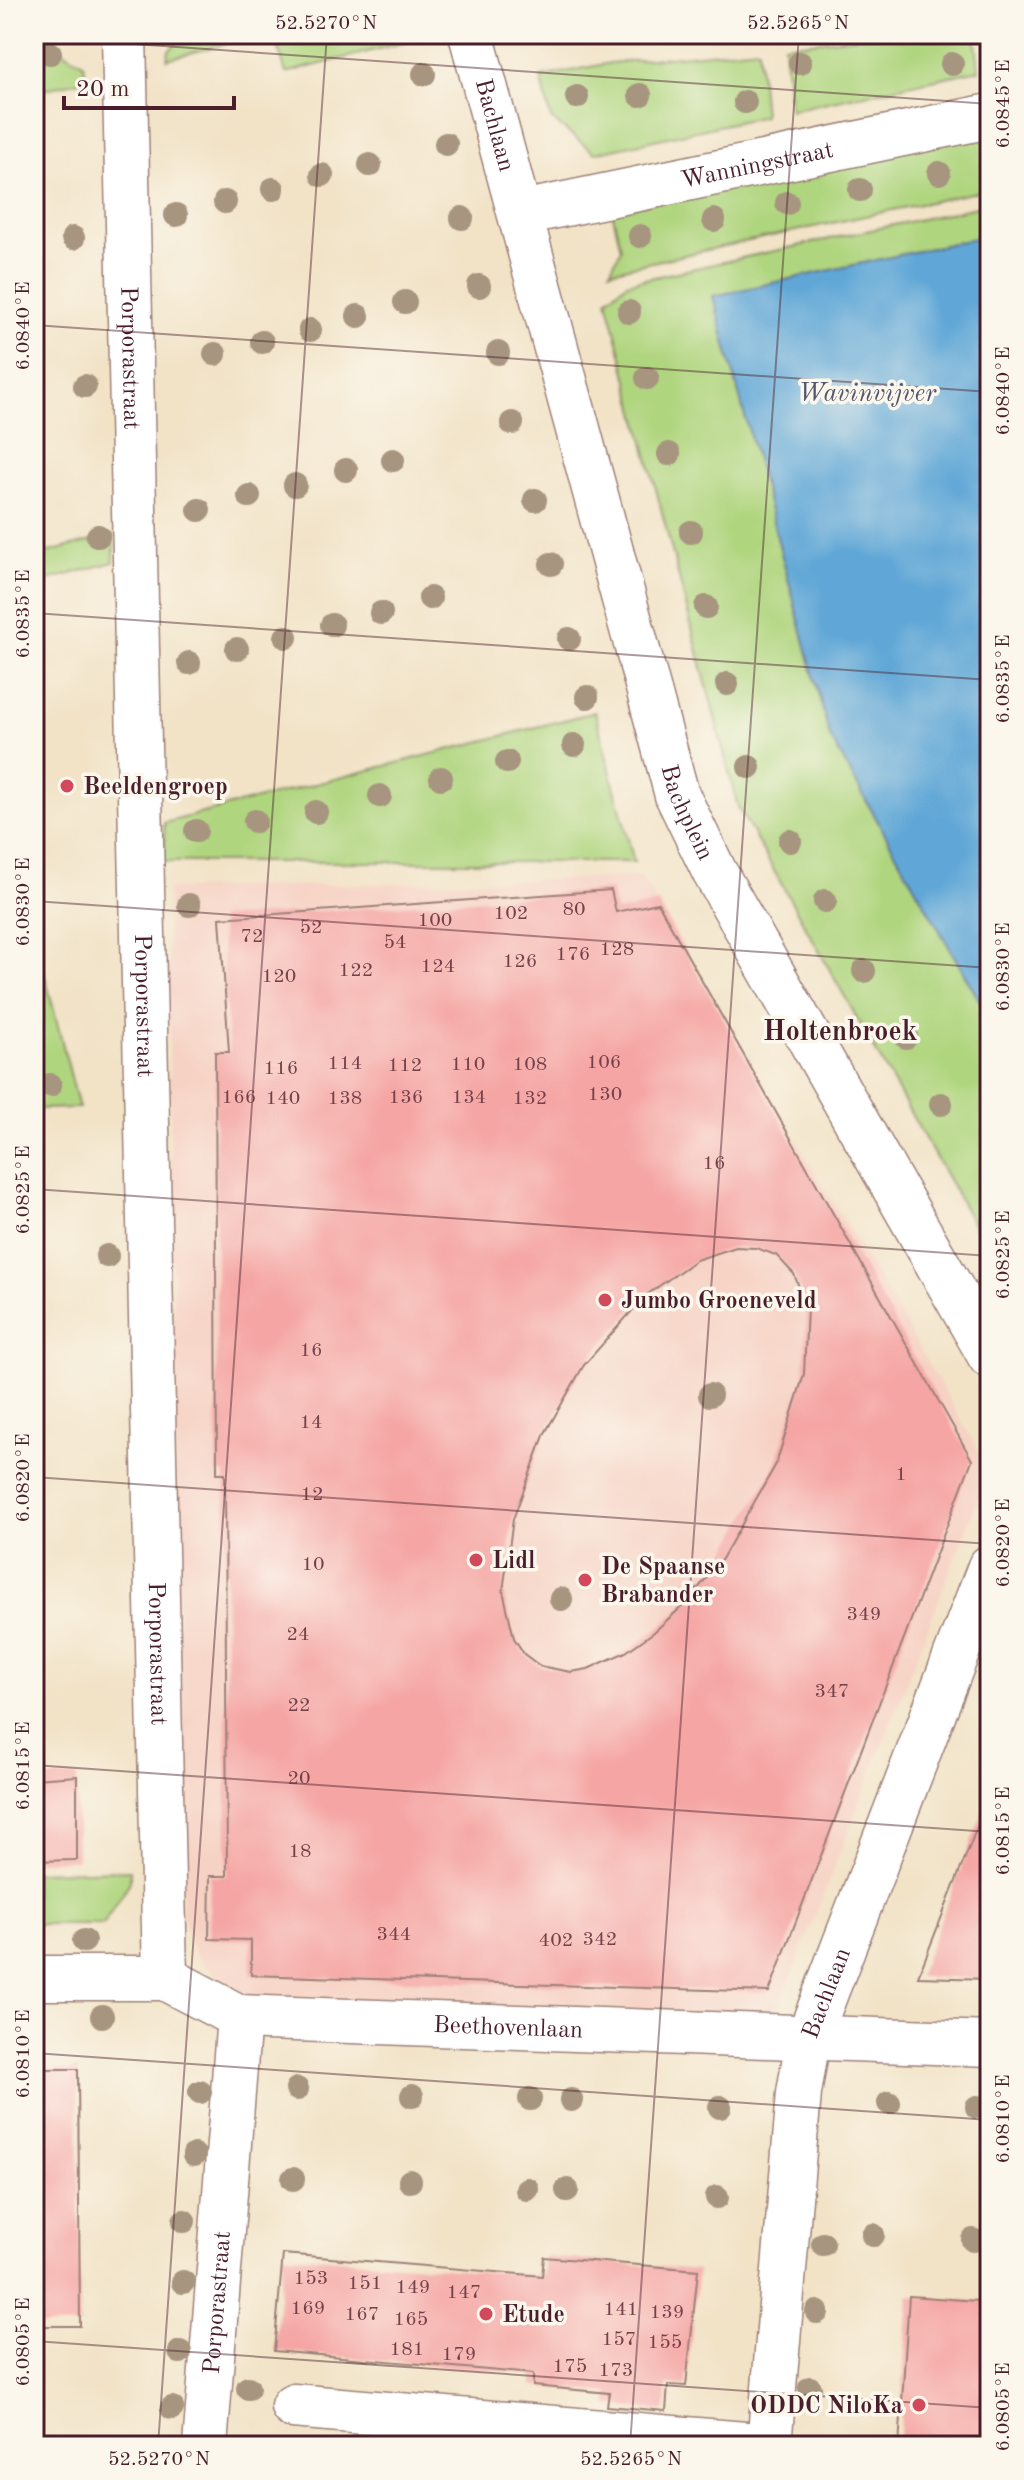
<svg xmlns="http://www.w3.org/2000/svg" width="1024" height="2480" font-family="'Old Standard TT',serif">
	<rect width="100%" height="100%" fill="#fbf7ec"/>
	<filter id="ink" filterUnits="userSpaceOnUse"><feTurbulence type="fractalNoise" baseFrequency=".0125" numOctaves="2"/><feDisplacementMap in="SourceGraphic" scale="16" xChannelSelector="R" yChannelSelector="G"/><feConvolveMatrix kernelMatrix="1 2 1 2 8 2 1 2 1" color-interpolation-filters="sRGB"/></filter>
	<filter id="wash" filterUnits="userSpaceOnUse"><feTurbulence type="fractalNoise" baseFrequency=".006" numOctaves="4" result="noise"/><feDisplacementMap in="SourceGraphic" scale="32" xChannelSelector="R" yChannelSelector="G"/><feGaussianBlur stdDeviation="1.8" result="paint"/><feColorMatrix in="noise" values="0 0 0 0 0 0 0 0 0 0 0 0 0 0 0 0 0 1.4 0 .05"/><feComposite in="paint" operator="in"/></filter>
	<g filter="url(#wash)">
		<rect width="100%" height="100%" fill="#f2e3c7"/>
		<path fill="#f6d2c4" d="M642,877L990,1469L776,2016L246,1995L216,1976L195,1955L182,1916L167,889Z"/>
		<path fill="#b0d57f" stroke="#7d7a55" stroke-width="2" d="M187,34H262L167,59L169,50Z
			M274,34H421L422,38L286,73Z
			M886,34H975L979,70L790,110L784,45Z
			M34,35L83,63L87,79L34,92Z
			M758,48L764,116L595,153L551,119L541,77L610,63Z
			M990,130V189L610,271L621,249L612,211Z
			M990,204V235L713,296L830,737L990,1019V1254L738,807L607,299L627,283Z
			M114,535V562L34,584V556Z
			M595,712L634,862H165L164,823Z
			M34,933L79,1108L34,1109Z
			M130,1870V1882L103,1924H34V1872Z"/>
		<path fill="#61a7d7" stroke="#566381" stroke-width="2" d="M990,235V1019L830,737L713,296Z"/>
		<g id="blocks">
			<path fill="#f5a6a4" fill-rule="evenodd" d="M611,890L616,912L658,903L972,1460L769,1992L251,1975V1940L209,1939L210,1876H227L225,1473H217L215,1052H229L220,918ZM736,1247L756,1248L776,1255L794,1274L807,1308L804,1374L776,1464L722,1559L687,1602L654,1632L626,1652L588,1669L571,1672L540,1666L524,1654L514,1638L503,1591L513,1519L545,1433L584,1365L645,1296L696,1260Z
				M77,1776V1860L34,1861V1779Z
				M987,1802L990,1979L918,1977Z
				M34,2069H78L80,2326H34Z
				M283,2254L542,2276L544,2257L698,2270L686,2386L668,2385L666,2411L607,2406L609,2393L533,2386V2374L274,2351Z
				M909,2296L990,2302V2446H899Z"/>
		</g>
	</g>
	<g filter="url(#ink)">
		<use href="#blocks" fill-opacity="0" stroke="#9e8179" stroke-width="2"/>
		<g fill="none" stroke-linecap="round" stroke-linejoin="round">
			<g stroke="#9e8179" stroke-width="47">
				<g id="minor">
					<path id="s1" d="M124,34L165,1978"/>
					<path id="s2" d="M471,34L677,795L714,871L990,1356"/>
					<path id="s3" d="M522,213L990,116"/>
					<path id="s4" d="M34,1978H165L239,2017L990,2044"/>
					<path id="s5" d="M293,2406L769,2446L799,2093L808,2039L990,1567"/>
					<path id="s6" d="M205,2446L239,2017"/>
				</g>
			</g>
			<use href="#minor" stroke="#fff" stroke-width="44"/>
		</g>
		<g fill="#a7957f">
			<circle cx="50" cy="53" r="12"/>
			<circle cx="800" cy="63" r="12"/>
			<circle cx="952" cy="64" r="12"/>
			<circle cx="424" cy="74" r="12"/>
			<circle cx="640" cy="95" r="12"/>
			<circle cx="577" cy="97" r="12"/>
			<circle cx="745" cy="102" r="12"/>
			<circle cx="446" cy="144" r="12"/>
			<circle cx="370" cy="165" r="12"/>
			<circle cx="939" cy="173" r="12"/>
			<circle cx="322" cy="175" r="12"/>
			<circle cx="273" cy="189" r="12"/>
			<circle cx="860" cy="190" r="12"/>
			<circle cx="225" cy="202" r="12"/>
			<circle cx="787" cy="203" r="12"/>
			<circle cx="176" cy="215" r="12"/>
			<circle cx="462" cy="218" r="12"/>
			<circle cx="714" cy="220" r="12"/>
			<circle cx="640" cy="236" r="12"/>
			<circle cx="73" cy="238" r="12"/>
			<circle cx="479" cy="286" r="12"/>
			<circle cx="405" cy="302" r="12"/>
			<circle cx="629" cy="312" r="12"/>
			<circle cx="358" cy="316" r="12"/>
			<circle cx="310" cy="330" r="12"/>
			<circle cx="262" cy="342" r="12"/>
			<circle cx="498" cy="353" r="12"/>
			<circle cx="215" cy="354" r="12"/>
			<circle cx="647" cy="378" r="12"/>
			<circle cx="85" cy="386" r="12"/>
			<circle cx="512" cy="423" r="12"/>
			<circle cx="669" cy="454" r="12"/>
			<circle cx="393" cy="460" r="12"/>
			<circle cx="346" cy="470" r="12"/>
			<circle cx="295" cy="485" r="12"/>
			<circle cx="249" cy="496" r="12"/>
			<circle cx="535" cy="500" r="12"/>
			<circle cx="199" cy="510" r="12"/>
			<circle cx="691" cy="532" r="12"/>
			<circle cx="98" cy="536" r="12"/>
			<circle cx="551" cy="564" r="12"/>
			<circle cx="430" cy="598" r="12"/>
			<circle cx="706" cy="607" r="12"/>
			<circle cx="381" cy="613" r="12"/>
			<circle cx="332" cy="625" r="12"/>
			<circle cx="286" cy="637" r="12"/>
			<circle cx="569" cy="639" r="12"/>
			<circle cx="237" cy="649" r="12"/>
			<circle cx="189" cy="663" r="12"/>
			<circle cx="727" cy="684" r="12"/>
			<circle cx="587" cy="697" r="12"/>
			<circle cx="574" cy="745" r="12"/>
			<circle cx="507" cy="762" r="12"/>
			<circle cx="749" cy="767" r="12"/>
			<circle cx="441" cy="778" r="12"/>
			<circle cx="380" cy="796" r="12"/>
			<circle cx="316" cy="812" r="12"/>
			<circle cx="255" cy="821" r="12"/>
			<circle cx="196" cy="831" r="12"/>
			<circle cx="790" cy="841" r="12"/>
			<circle cx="825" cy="901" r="12"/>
			<circle cx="189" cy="905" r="12"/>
			<circle cx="864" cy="971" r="12"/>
			<circle cx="906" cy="1037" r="12"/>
			<circle cx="50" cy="1085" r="12"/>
			<circle cx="941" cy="1104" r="12"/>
			<circle cx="107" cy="1256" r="12"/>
			<circle cx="710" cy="1395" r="12"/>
			<circle cx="561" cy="1599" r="12"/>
			<circle cx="84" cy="1941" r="12"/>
			<circle cx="102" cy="2016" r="12"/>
			<circle cx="297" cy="2089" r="12"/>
			<circle cx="200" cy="2092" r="12"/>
			<circle cx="412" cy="2096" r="12"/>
			<circle cx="530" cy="2099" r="12"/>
			<circle cx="571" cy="2100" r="12"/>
			<circle cx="889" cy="2103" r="12"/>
			<circle cx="720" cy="2107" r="12"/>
			<circle cx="977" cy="2107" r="12"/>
			<circle cx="194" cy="2155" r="12"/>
			<circle cx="293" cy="2179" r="12"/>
			<circle cx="410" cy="2181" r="12"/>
			<circle cx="527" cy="2189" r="12"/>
			<circle cx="567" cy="2190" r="12"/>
			<circle cx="717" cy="2197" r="12"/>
			<circle cx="184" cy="2221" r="12"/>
			<circle cx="873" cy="2235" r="12"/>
			<circle cx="973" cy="2240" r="12"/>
			<circle cx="823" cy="2244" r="12"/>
			<circle cx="183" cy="2282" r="12"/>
			<circle cx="817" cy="2312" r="12"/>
			<circle cx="180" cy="2352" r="12"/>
			<circle cx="248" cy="2388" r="12"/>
			<circle cx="810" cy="2388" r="12"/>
			<circle cx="172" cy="2408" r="12"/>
		</g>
	</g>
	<path fill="none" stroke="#4a1f2b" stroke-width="2" stroke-opacity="0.45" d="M34,37L990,104M34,325L990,392M34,613L990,680M34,901L990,968M34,1189L990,1256M34,1477L990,1544M34,1765L990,1832M34,2053L990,2120M34,2341L990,2408M158,2446L327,34M630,2446L799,34"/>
	<g fill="#d1495b" stroke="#fbf7ec" stroke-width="3">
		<circle cx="67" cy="786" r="8"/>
		<circle cx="605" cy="1300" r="8"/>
		<circle cx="476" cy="1560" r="8"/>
		<circle cx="585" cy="1580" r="8"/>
		<circle cx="486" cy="2314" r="8"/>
		<circle cx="919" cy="2405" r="8"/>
	</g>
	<g text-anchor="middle" stroke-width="7" stroke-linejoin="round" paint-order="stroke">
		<g font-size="20" fill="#754149">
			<text x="574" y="915">80</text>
			<text x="511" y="919">102</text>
			<text x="435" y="926">100</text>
			<text x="311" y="933">52</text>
			<text x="252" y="942">72</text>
			<text x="395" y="948">54</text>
			<text x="617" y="955">128</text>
			<text x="573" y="960">176</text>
			<text x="520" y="967">126</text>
			<text x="438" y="972">124</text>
			<text x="356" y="976">122</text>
			<text x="279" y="982">120</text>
			<text x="604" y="1068">106</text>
			<text x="345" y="1069">114</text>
			<text x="468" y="1070">110</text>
			<text x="530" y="1070">108</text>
			<text x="405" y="1071">112</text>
			<text x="281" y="1074">116</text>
			<text x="605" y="1100">130</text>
			<text x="239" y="1103">166</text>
			<text x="406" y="1103">136</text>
			<text x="469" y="1103">134</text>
			<text x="283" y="1104">140</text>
			<text x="345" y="1104">138</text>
			<text x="530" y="1104">132</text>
			<text x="714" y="1169">16</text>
			<text x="311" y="1356">16</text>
			<text x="311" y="1428">14</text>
			<text x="901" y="1480">1</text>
			<text x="312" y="1500">12</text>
			<text x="313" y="1570">10</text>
			<text x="864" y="1620">349</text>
			<text x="298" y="1640">24</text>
			<text x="832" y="1697">347</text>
			<text x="299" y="1711">22</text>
			<text x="299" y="1784">20</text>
			<text x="300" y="1857">18</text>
			<text x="394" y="1940">344</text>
			<text x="600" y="1945">342</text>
			<text x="556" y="1946">402</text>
			<text x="311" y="2284">153</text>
			<text x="365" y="2289">151</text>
			<text x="413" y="2293">149</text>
			<text x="464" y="2298">147</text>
			<text x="308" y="2314">169</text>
			<text x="621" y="2315">141</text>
			<text x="667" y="2318">139</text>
			<text x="362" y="2320">167</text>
			<text x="411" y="2325">165</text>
			<text x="619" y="2345">157</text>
			<text x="665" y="2348">155</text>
			<text x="407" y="2355">181</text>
			<text x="459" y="2360">179</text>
			<text x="570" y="2372">175</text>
			<text x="616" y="2376">173</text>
		</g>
		<g font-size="24" fill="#4a1f2b" stroke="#fbf7ec">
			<text dy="8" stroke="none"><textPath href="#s2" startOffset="94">Bachlaan</textPath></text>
			<text dy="8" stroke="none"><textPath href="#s3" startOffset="240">Wanningstraat</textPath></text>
			<text dy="8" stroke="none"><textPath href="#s1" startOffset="324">Porporastraat</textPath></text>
			<text dy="8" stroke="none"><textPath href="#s2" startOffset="808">Bachplein</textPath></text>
			<text dy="8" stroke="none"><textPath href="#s1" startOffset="972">Porporastraat</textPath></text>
			<text dy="8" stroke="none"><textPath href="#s1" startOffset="1620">Porporastraat</textPath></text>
			<text dy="8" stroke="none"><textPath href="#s5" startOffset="936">Bachlaan</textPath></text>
			<text dy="8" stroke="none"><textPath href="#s4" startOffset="484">Beethovenlaan</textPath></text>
			<text dy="8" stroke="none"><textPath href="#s6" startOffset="144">Porporastraat</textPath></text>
		</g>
		<g font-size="24" font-weight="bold" fill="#4a1f2b" stroke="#fbf7ec" text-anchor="start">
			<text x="83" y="794">Beeldengroep</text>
			<text x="621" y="1308">Jumbo Groeneveld</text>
			<text x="492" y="1568">Lidl</text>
			<text x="601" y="1574">De Spaanse<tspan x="601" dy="28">Brabander</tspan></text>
			<text x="502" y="2322">Etude</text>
			<text x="903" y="2413" text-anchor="end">ODDC NiloKa</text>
		</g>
		<g font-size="26" font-style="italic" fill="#535570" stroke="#fbf7ec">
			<text x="867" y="401">Wavinvijver</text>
		</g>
		<g font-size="28" font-weight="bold" fill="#4a1f2b" stroke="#fbf7ec">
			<text x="840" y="1040">Holtenbroek</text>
		</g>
	</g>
	<rect width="1024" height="2480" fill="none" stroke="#fbf7ec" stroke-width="88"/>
	<path d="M64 96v12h170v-12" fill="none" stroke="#4a1f2b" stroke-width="4"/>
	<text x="76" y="96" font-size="24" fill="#4a1f2b" stroke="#fbf7ec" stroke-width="6" paint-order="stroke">20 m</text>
	<rect x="44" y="44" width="936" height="2392" fill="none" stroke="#4a1f2b" stroke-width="3"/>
	<g font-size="20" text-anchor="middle" fill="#4a1f2b">
		<text x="326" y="29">52.5270°N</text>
		<text x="798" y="29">52.5265°N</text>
		<text transform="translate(1002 104) rotate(-90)" y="7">6.0845°E</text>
		<text transform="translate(22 326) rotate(-90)" y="7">6.0840°E</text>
		<text transform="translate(1002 391) rotate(-90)" y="7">6.0840°E</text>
		<text transform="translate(22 614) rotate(-90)" y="7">6.0835°E</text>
		<text transform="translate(1002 679) rotate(-90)" y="7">6.0835°E</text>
		<text transform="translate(22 902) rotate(-90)" y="7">6.0830°E</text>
		<text transform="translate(1002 967) rotate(-90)" y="7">6.0830°E</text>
		<text transform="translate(22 1190) rotate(-90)" y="7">6.0825°E</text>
		<text transform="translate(1002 1255) rotate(-90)" y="7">6.0825°E</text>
		<text transform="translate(22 1478) rotate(-90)" y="7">6.0820°E</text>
		<text transform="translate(1002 1543) rotate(-90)" y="7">6.0820°E</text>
		<text transform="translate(22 1766) rotate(-90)" y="7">6.0815°E</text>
		<text transform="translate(1002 1831) rotate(-90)" y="7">6.0815°E</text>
		<text transform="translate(22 2054) rotate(-90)" y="7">6.0810°E</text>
		<text transform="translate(1002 2119) rotate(-90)" y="7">6.0810°E</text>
		<text transform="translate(22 2342) rotate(-90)" y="7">6.0805°E</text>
		<text transform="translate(1002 2407) rotate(-90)" y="7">6.0805°E</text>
		<text x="159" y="2465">52.5270°N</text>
		<text x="631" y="2465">52.5265°N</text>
	</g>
</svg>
